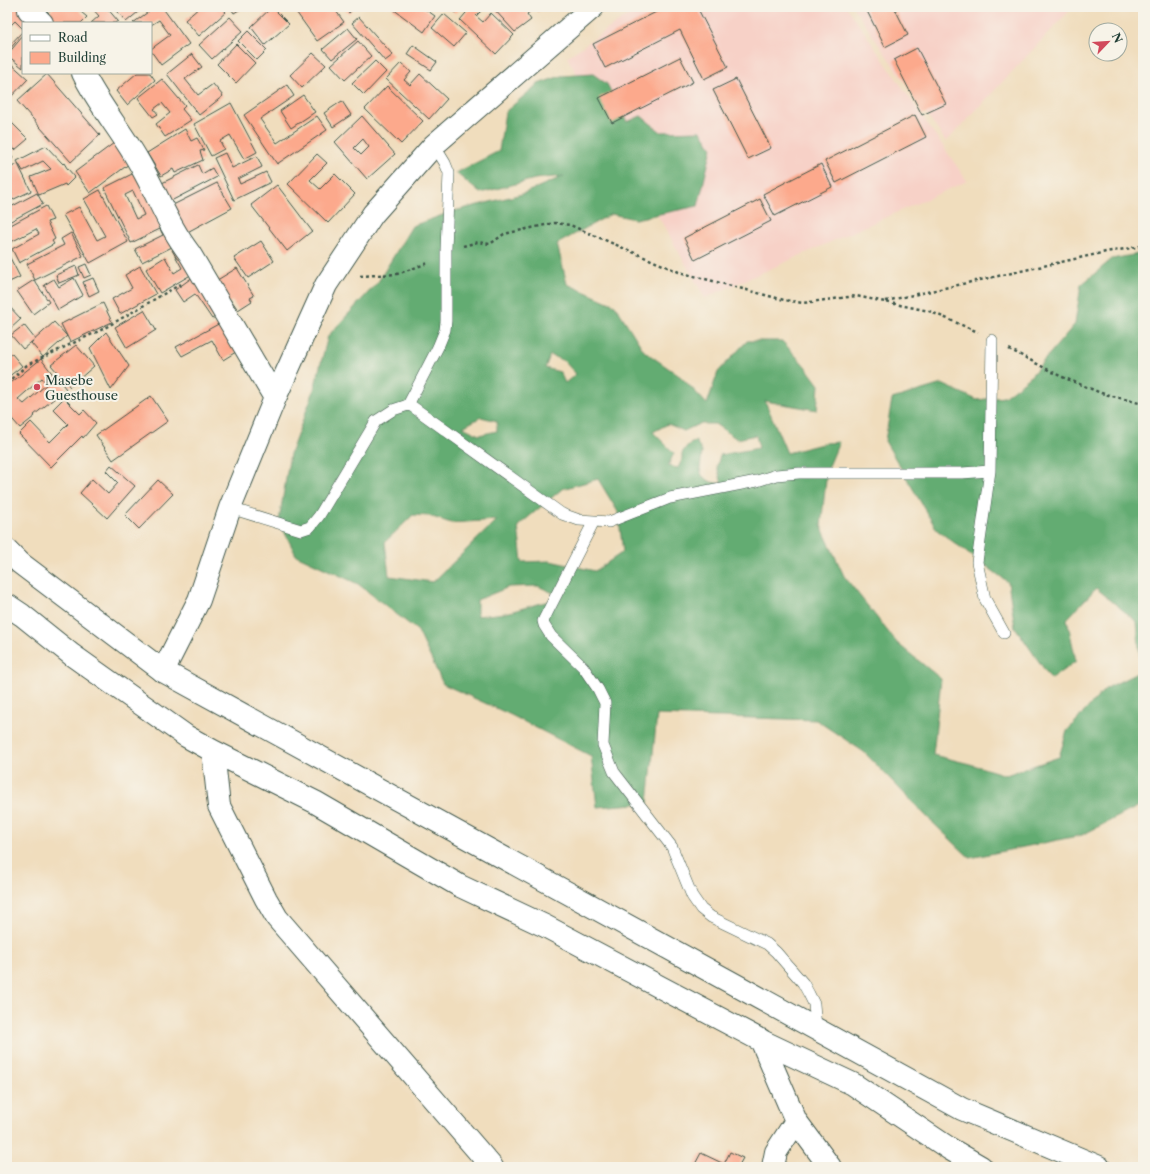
<svg xmlns="http://www.w3.org/2000/svg" width="1150" height="1174" font-family="'Libre Caslon Text',serif">
	<rect width="100%" height="100%" fill="#f7f3e8"/>
	<filter id="ink" filterUnits="userSpaceOnUse"><feTurbulence type="fractalNoise" baseFrequency=".025" numOctaves="2"/><feDisplacementMap in="SourceGraphic" scale="8" xChannelSelector="R" yChannelSelector="G"/><feConvolveMatrix kernelMatrix="1 2 1 2 8 2 1 2 1" color-interpolation-filters="sRGB"/></filter>
	<filter id="wash" filterUnits="userSpaceOnUse"><feTurbulence type="fractalNoise" baseFrequency=".012" numOctaves="4" result="noise"/><feDisplacementMap in="SourceGraphic" scale="16" xChannelSelector="R" yChannelSelector="G"/><feGaussianBlur stdDeviation="0.9" result="paint"/><feColorMatrix in="noise" values="0 0 0 0 0 0 0 0 0 0 0 0 0 0 0 0 0 1.4 0 .05"/><feComposite in="paint" operator="in"/></filter>
	<g filter="url(#wash)">
		<rect width="100%" height="100%" fill="#f0ddbd"/>
		<path fill="#f7d1c7" d="M640,7H847L967,181L705,298L567,57Z
			M853,7H1073L946,142Z"/>
		<path fill="#64ac72" stroke="#427453" fill-rule="evenodd" d="M593,74L607,84L627,122L641,116L661,132L701,131L712,148L698,206L635,219L611,214L557,244L567,284L615,305L644,351L681,377L707,404L718,372L747,341H782L805,366L819,385L817,410L765,401L787,453L826,443L839,442L827,471L821,526L844,576L897,643L941,679L933,755L970,764L1006,775L1059,757L1067,731L1105,689L1141,671L1137,622L1096,588L1067,619L1076,661L1051,679L1015,627L1008,582L937,530L885,441L892,399L942,384L977,400L1004,397L1029,378L1075,324L1081,285L1112,259L1143,253V804L1082,835L970,858L928,818L864,752L816,720L657,715L648,803L597,807L591,756L511,715L443,684L418,631L358,584L296,555L279,521L290,454L313,393L328,336L378,282L412,226L454,211L522,194L564,176L535,179L480,193L456,173L499,151L505,112L538,84L561,76ZM550,355L564,361L576,374L565,383L560,372L545,368ZM481,417L497,421V431L479,435L463,427ZM668,424L684,431L699,424H715L737,439L756,435L759,448L720,455L717,466L722,484L711,482L702,476L700,469L702,452L696,441L688,445L682,453V460L678,468L668,466L674,453L653,432ZM598,479L618,512L623,552L595,571L550,561L522,562L518,526L562,489ZM413,515L429,516L451,523L497,520L433,582L389,576L385,542ZM538,586L553,593L557,603L545,602L506,613L477,616V600L509,587Z"/>
		<g id="blocks">
			<path fill="#fca98c" fill-rule="evenodd" d="M7,7H21L33,23H23V29L15,21L7,29Z
				M54,7H75L87,17L81,23H55L46,15Z
				M91,7H106L118,21L115,23H91L99,16Z
				M114,7H144L126,22Z
				M155,7H162L189,44L161,65L151,51V49L170,35L159,20L151,25V23H133Z
				M200,7H221L226,12L199,36L185,20Z
				M230,7H244L234,13Z
				M272,7L289,24L265,45L251,27Z
				M297,7H306L310,12L318,7H333L344,22L317,41L294,9Z
				M343,7H355L349,13Z
				M394,7H422L435,16L424,32L393,9Z
				M450,7H462L455,13Z
				M471,7H485L476,16L483,22L491,13L514,35L496,54L460,20Z
				M492,7H529L532,10L527,14L531,20L515,32Z
				M535,7H545L538,12Z
				M666,7H697L728,67L704,79L680,30L605,68L593,44Z
				M865,7H894L908,35L885,47Z
				M444,14L466,33L454,47L432,28Z
				M230,17L243,31L212,59L199,45Z
				M359,17L393,55L385,61L352,23Z
				M348,28L357,39L332,59L323,49Z
				M23,31V34L7,52V48Z
				M248,31L267,50L257,60L238,41Z
				M23,36V68L7,55Z
				M358,41L371,56L345,80L331,65Z
				M236,44L255,63L236,83L217,64Z
				M413,45L437,62L431,70L407,54Z
				M917,48L946,104L922,115L894,60Z
				M313,53L326,65L302,88L290,75Z
				M192,54L202,67L185,79L198,95L213,84L223,96L199,115L167,74Z
				M680,57L693,82L612,123L599,98Z
				M8,61L28,79L8,100L7,62Z
				M375,61L386,72L364,95L352,83Z
				M401,63L411,72L404,80L410,85L420,74L447,99L429,119L386,79Z
				M137,73H150L155,80L127,105L116,91Z
				M47,74L100,135L71,162L17,101Z
				M162,79L185,106L182,109L191,120L165,137L156,124L170,113L162,103L154,109L158,114L153,117L138,98Z
				M736,79L771,148L748,159L713,90Z
				M287,85L294,96L260,119L277,143L317,116L327,130L277,164L244,115Z
				M387,86L423,121L401,144L365,109Z
				M303,95L315,112L291,128L280,111Z
				M342,101L351,115L333,127L324,113Z
				M231,103L257,152L244,159L230,135L220,141L224,149L211,156L194,124Z
				M915,115L926,137L836,183L825,161Z
				M362,116L395,154L367,179L335,142ZM363,139L369,147L361,155L354,148Z
				M7,118L28,139L15,150L7,141Z
				M185,129L191,141L197,138L204,150L200,151L203,160L175,173L173,169L161,176L147,153Z
				M114,143L129,164L90,193L75,172Z
				M46,146L63,164L64,163L67,168L75,177L66,186L65,184L39,195L31,177L51,169L43,161L23,171L17,161Z
				M7,151L13,158L7,163Z
				M225,153L232,168L257,156L262,167L238,179L240,184L266,172L271,182L234,200L214,158Z
				M317,154L327,163L310,180L320,189L335,174L355,194L328,223L288,184Z
				M18,164L31,191L10,201L7,195V169Z
				M821,164L832,187L775,216L763,194Z
				M198,165L202,174L212,168L217,177L169,202L160,184Z
				M140,170L176,245L142,262L135,249L163,235L160,229L131,243L104,188ZM133,191L144,215L136,219L125,195Z
				M217,183L232,208L180,236L167,208Z
				M277,185L312,231L287,251L251,205Z
				M100,190L128,242L90,263L63,215L79,207L97,240L105,236L84,199Z
				M37,193L43,204L7,223V209Z
				M760,199L771,221L695,260L684,238Z
				M46,206L53,220L47,222L55,239L52,241L54,244L19,263L12,249L39,234L36,229L11,242L7,235V227Z
				M71,233L83,256L35,280L27,264L64,245L61,239Z
				M261,241L274,261L248,278L234,258Z
				M178,246L194,273L160,293L146,269L165,257L174,273L182,268L172,250Z
				M7,252L20,277L7,283Z
				M86,264L91,275L84,278L79,267Z
				M76,266L79,275L59,283L56,275Z
				M140,266L156,294L120,314L112,299L132,288L125,275Z
				M237,268L254,296L250,298L252,301L238,310L232,301L227,304L214,282Z
				M197,274L222,312L212,319L195,294L183,302L175,290Z
				M74,278L83,295L58,310L44,285L54,279L59,287Z
				M93,278L99,291L89,296L83,282Z
				M34,280L49,302L33,314L17,291Z
				M103,303L112,322L70,342L61,324Z
				M7,304L21,319L9,330L7,327Z
				M144,310L156,330L127,348L115,327Z
				M224,321L239,350L223,360L212,340L182,356L176,347Z
				M54,322L67,336L43,357L31,343Z
				M24,325L35,339L23,349L11,335Z
				M106,332L129,366L111,390L90,348Z
				M76,345L94,366L70,387L51,365Z
				M12,354L22,366L7,378V357Z
				M41,359L55,377L56,376L66,389L34,415L35,416L20,428L7,413V386ZM42,378L47,384L24,404L18,399Z
				M151,396L168,421L113,460L96,435Z
				M64,398L80,414L84,410L96,423L83,438L82,436L51,467L19,434L31,422L50,442L68,424L53,409Z
				M111,465L135,486L107,518L80,493L92,479L108,494L118,483L106,471Z
				M158,480L173,494L139,529L125,515Z
				M730,1152L743,1158L738,1167L694,1166L701,1153L724,1164Z"/>
		</g>
	</g>
	<g filter="url(#ink)">
		<use href="#blocks" fill-opacity="0" stroke="#3e5549" stroke-width="1"/>
		<g fill="none" stroke-linecap="round" stroke-linejoin="round">
			<g stroke="#3e5549" stroke-width="12">
				<path id="lane" d="M992,340L990,471L977,562L985,599L1004,633
					M408,405L438,347L445,330L446,321V249L449,173L445,163L434,145
					M230,508L301,530L310,527L319,516L376,421L393,410L408,405L413,407L562,514L579,520L609,522L670,498L757,481L776,475L799,473H962L990,471
					M594,521L543,621L544,625L551,636L583,667L598,689L605,703L603,745L614,772L672,847L692,896L701,909L711,917L767,944L776,952L803,983L809,994L814,1004L816,1028"/>
			</g>
			<g stroke="#3e5549" stroke-width="24">
				<path id="street" d="M29,10L42,23
					M83,73C99,106 124,134 141,166C158,196 169,227 190,254L275,398
					M7,605L22,615L72,655L186,736L213,751L315,802L460,886L545,926L764,1042L853,1084L950,1149L981,1167
					M163,671L199,600L230,508L275,398L326,285L373,214L434,145L593,7
					M213,751L219,806L266,899L277,918L492,1167
					M761,1040L796,1121L830,1167
					M773,1167L776,1152L796,1121"/>
			</g>
			<g stroke="#3e5549" stroke-width="24">
				<path id="highway" d="M7,550L20,563L163,671L962,1109L1099,1167"/>
			</g>
			<path stroke="#3e5549" stroke-width="2.5" stroke-dasharray="3 3" stroke-linecap="butt" d="M463,246L478,242L490,244L504,234L554,223L570,225L679,272L784,300L803,303L856,296L929,311L978,332
				M360,276L397,274L428,263
				M886,301L1106,252L1143,246
				M1009,349L1060,376L1101,393L1143,404
				M7,383L27,365L103,329L181,284"/>
			<use href="#lane" stroke="#fff" stroke-width="11"/>
			<use href="#street" stroke="#fff" stroke-width="22"/>
			<use href="#highway" stroke="#fff" stroke-width="22"/>
		</g>
	</g>
	<circle fill="#d1495b" stroke="#f7f3e8" stroke-width="1.5" cx="37" cy="387" r="4"/>
	<g text-anchor="middle" stroke-width="4" stroke-linejoin="round" paint-order="stroke">
		<g font-size="13" fill="#1f3d34" stroke="#f7f3e8" text-anchor="start">
			<text x="45" y="385">Masebe<tspan x="45" dy="15">Guesthouse</tspan></text>
		</g>
	</g>
	<rect width="1150" height="1174" fill="none" stroke="#f7f3e8" stroke-width="24"/>
	<rect x="22" y="22" width="130" height="52" fill="#f7f3e8" stroke="#a1aaa0"/>
	<rect x="30" y="35" width="20" height="6" fill="#ffffff" stroke="#a1aaa0"/>
	<text x="58" y="42" font-size="12" fill="#1f3d34">Road</text>
	<rect x="30" y="52" width="20" height="12" fill="#fca98c" stroke="#a1aaa0"/>
	<text x="58" y="62" font-size="12" fill="#1f3d34">Building</text>
	<g transform="translate(1108 42) rotate(65)"><circle r="19" fill="#f7f3e8" stroke="#a1aaa0"/>
	<path d="M0-3L7 15L0 10L-7 15Z" fill="#d1495b"/>
	<text y="-6" font-size="11" font-weight="bold" text-anchor="middle" fill="#1f3d34">N</text>
	</g>
</svg>
